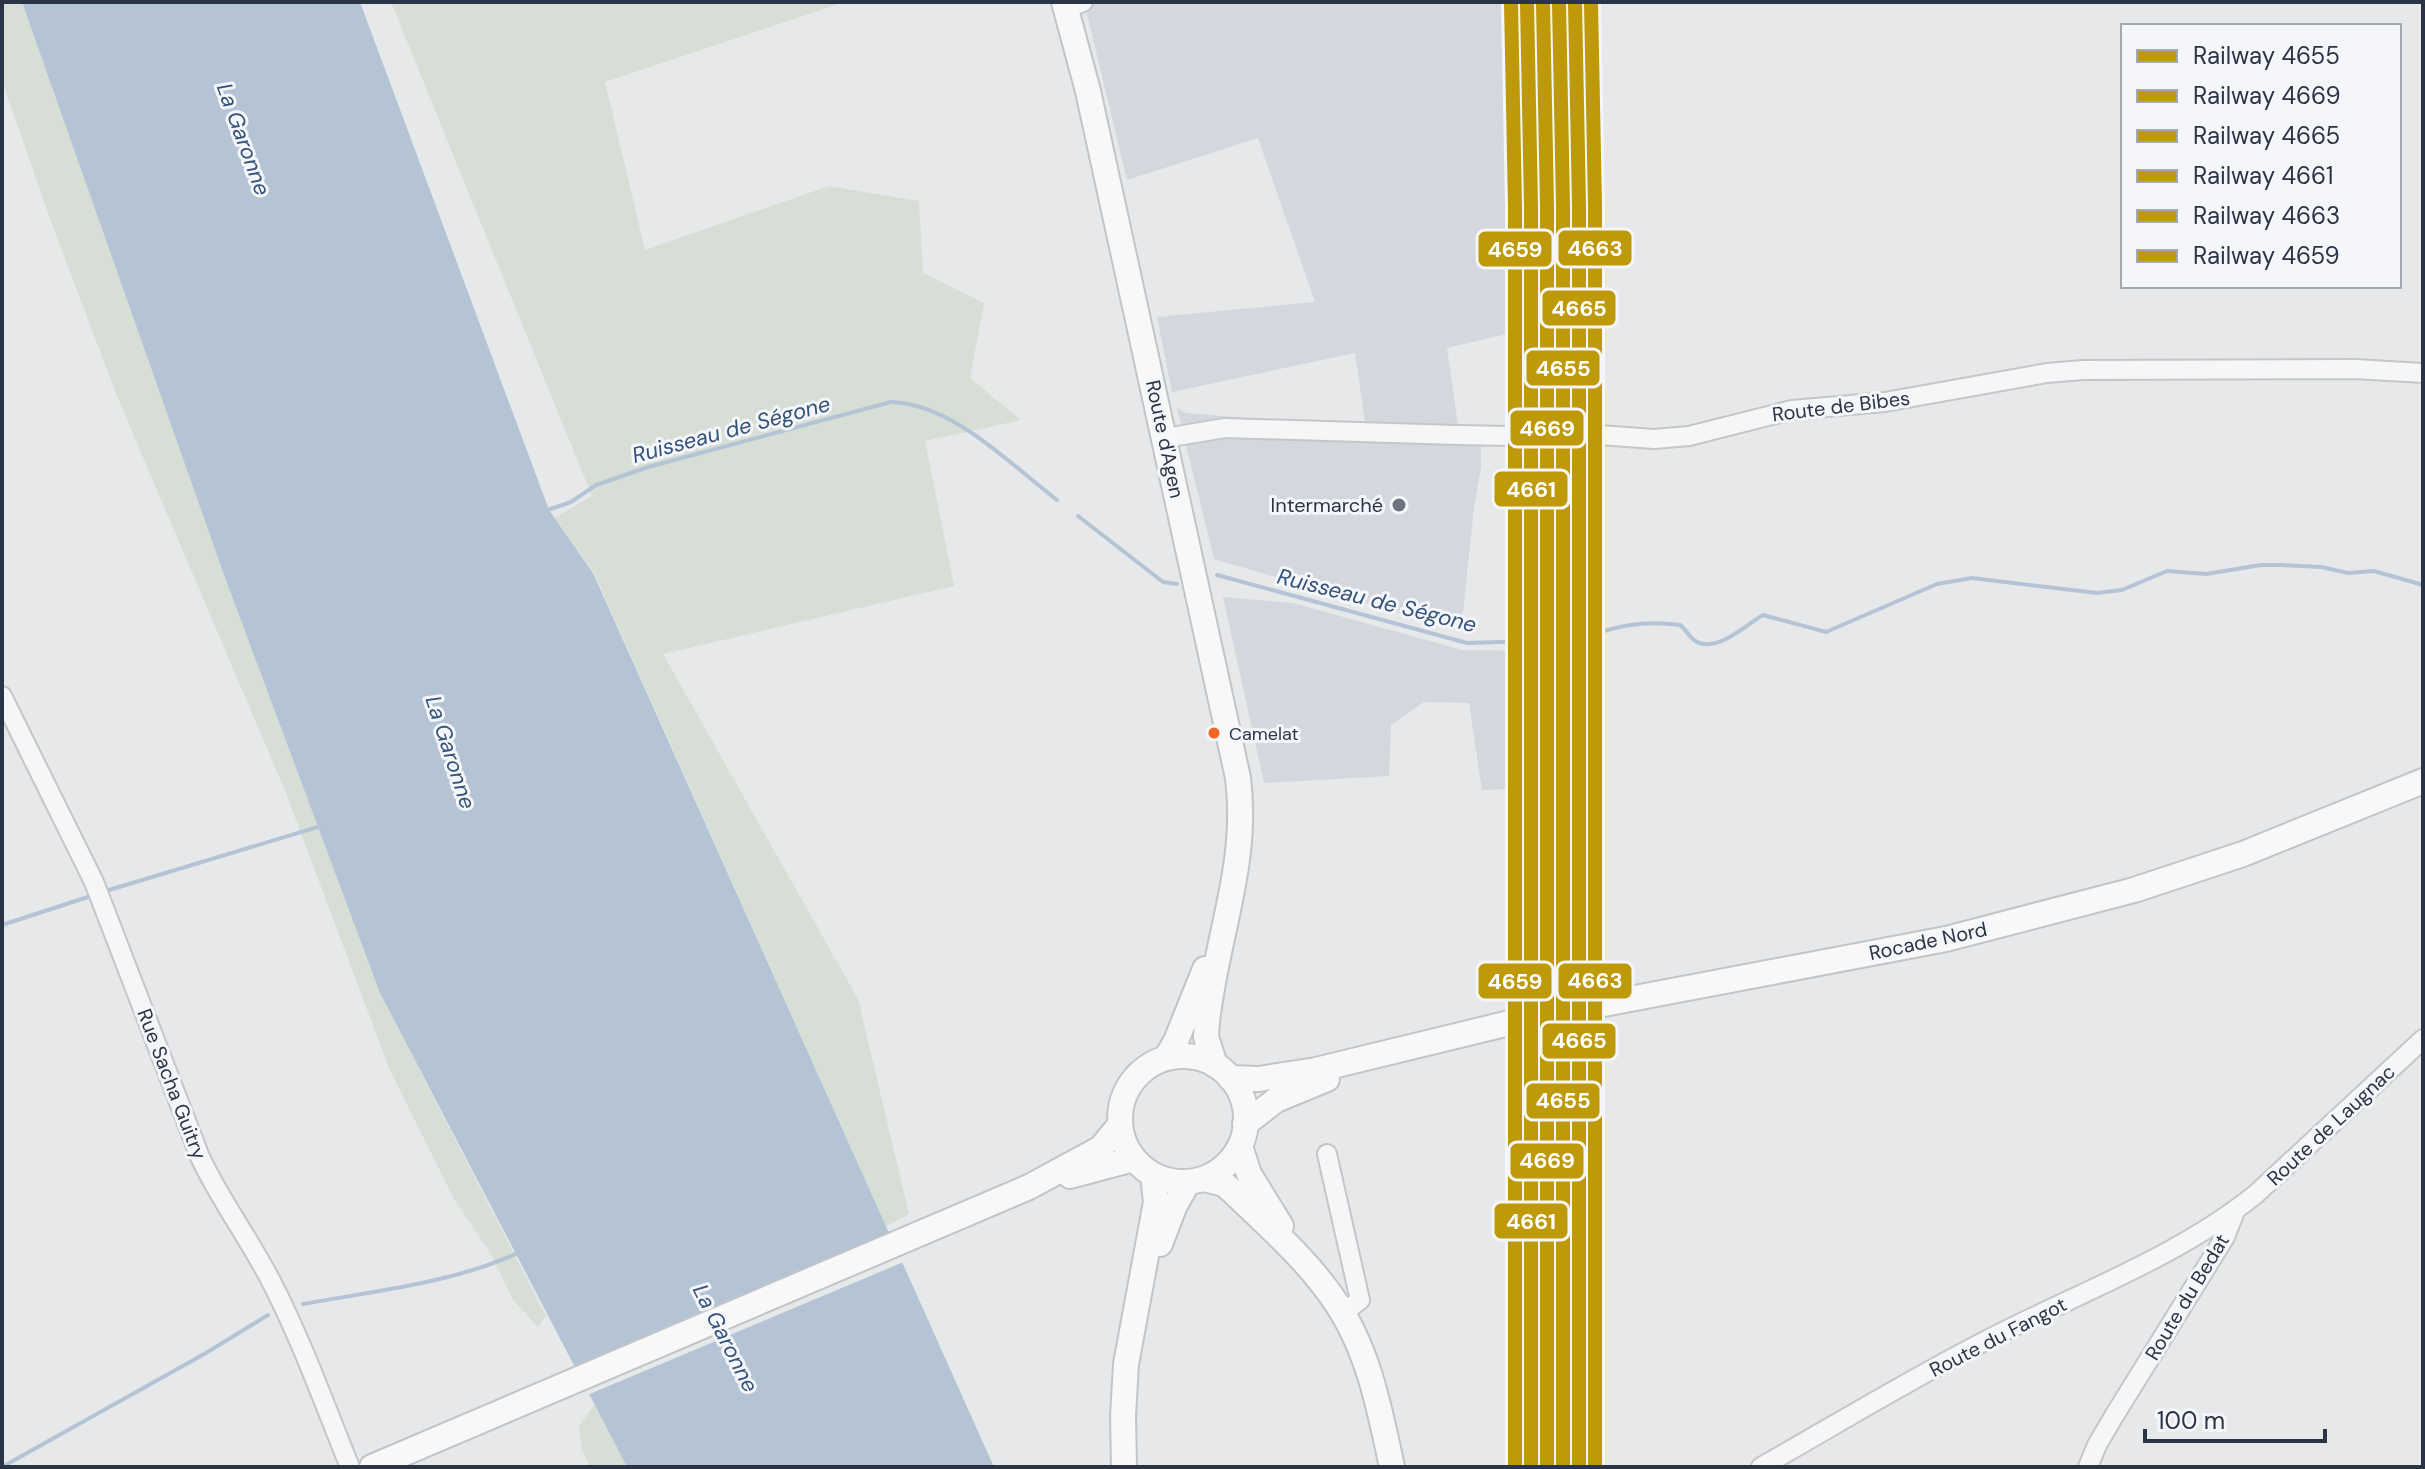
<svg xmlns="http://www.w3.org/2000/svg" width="2425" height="1469" font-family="'DM Sans',sans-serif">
	<rect width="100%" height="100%" fill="#e6e8ea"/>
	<path fill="#d4d7dd" d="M1084,2H1567L1570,92V430H1549L1548,324L1447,348L1458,425L1481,444V467L1474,508L1461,631L1214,559L1177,408L1186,413L1366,428L1355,353L1172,392L1157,317L1315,302L1258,138L1127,180Z
		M1551,442L1574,443L1571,994L1572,1467H1551L1549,1095L1554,790Z
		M1223,597L1293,603L1462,650L1543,651L1545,788L1482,790L1469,703L1424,702L1391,725L1389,776L1264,783Z"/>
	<path fill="#d6ded6" d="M2,2H22L224,575L380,993L546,1316L538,1327L513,1300L491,1254L454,1199L389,1068L286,793L117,396L53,227L2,81Z
		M391,2H845L605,82L645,250L829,186L919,201L923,273L984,303L970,378L1021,420L925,441L954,586L663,654L858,999L909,1214L886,1226L594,573L555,518L592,496Z
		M594,1405L627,1467H590L582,1450L579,1426Z"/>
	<path fill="#b4c4d5" d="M22,2H360L549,510L593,573L994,1467H627L380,993L224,575Z"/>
	<path fill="#e6e8ea" d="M894,1233L906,1261L585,1396L570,1370Z"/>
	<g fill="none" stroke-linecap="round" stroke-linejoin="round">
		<path stroke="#b4c4d5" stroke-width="4" d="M545,511L571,502L596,485L648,467L891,402C953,404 1010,464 1057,500
			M1078,516L1163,582L1177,584
			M1217,575L1467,643L1530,641
			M1576,639C1613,628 1641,619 1680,625C1687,630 1690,640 1699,643C1721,650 1745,625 1763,615L1826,632L1937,584L1972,578L2097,593L2122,590L2167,571L2206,574L2261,565H2282L2321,567L2348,573L2374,571L2423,585
			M109,890L321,826
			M2,925L94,895
			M303,1304C374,1291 453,1283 518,1253
			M2,1467L206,1353L268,1315"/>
		<g stroke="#c4c6c8" stroke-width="22">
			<path id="minor" d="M1576,2L1585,434
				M1067,8L1083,2
				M1165,438L1225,428L1457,435L1563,437L1585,434L1654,439L1689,436L1792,410L1885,402L2047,373L2083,370L2355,369L2423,373
				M2,696L94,882L200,1157C221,1202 251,1241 273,1285C303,1344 325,1406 350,1467
				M1327,1154L1360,1300L1343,1313
				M1761,1467C1837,1424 1912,1378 1989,1339C2078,1293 2178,1257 2256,1194L2423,1039
				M2088,1467L2097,1445L2114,1416L2225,1237L2236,1209"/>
		</g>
		<g stroke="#c2c5c8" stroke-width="28">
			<path id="major" d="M1064,2L1088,91L1238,778C1249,863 1216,939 1207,1022L1206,1037L1215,1065
				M1120 1119a63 63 0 1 1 126 0a63 63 0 1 1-126 0Z
				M1166,1058L1176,1041L1205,969
				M1230,1078L1259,1079L1316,1070L1530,1018L1946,939L2134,890L2243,854L2423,781
				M1245,1124L1276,1100L1327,1079
				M1240,1146L1249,1174L1281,1226
				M1070,1176L1134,1159
				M1204,1179L1224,1184L1232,1191C1268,1226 1309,1261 1337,1304C1369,1352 1380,1411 1392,1467
				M1160,1244L1175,1205L1188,1182
				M372,1467L1029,1187L1101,1148L1120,1125
				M1124,1467L1123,1416L1126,1364L1156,1202L1153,1175"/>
		</g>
		<use href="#minor" stroke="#f5f6f7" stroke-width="18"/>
		<use href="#major" stroke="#f8f8f8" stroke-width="24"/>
		<g stroke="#f4f6f9" stroke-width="20">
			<path id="rail-1" d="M1559,2L1563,206V1467"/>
		</g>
		<g stroke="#f4f6f9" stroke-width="20">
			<path id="rail-2" d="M1543,2L1547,206V1467"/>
		</g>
		<g stroke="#f4f6f9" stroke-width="20">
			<path id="rail-3" d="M1575,2L1579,206V1467"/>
		</g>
		<g stroke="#f4f6f9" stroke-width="20">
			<path id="rail-4" d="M1527,3L1531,206V1467"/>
		</g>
		<g stroke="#f4f6f9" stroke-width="20">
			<path id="rail-5" d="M1591,2L1595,206V1467"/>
		</g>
		<g stroke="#f4f6f9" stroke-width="20">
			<path id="rail-6" d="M1511,3L1515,206V1467"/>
		</g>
		<use href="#rail-1" stroke="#be990a" stroke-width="14"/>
		<use href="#rail-2" stroke="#be990a" stroke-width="14"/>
		<use href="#rail-3" stroke="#be990a" stroke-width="14"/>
		<use href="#rail-4" stroke="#be990a" stroke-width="14"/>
		<use href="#rail-5" stroke="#be990a" stroke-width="14"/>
		<use href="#rail-6" stroke="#be990a" stroke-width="14"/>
	</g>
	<circle fill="#6c737f" stroke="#f4f6f9" stroke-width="3" cx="1399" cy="505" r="8"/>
	<circle fill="#f26522" stroke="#f4f6f9" stroke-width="3" cx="1214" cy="733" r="7"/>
	<g text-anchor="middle" stroke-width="6" stroke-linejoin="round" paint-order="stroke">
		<g font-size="18" fill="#2b3445" stroke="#f4f6f9" text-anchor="start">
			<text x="1229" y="740">Camelat</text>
		</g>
		<g font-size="20" fill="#2b3445" stroke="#f4f6f9">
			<text transform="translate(1841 406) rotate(-7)" y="7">Route de Bibes</text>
			<text transform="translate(1165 439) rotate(78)" y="7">Route d'Agen</text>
			<text transform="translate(1928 941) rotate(-12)" y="7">Rocade Nord</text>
			<text transform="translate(172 1084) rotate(69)" y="7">Rue Sacha Guitry</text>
			<text transform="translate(2331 1125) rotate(-43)" y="7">Route de Laugnac</text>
			<text transform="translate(2187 1297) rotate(-59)" y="7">Route du Bedat</text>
			<text transform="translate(1998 1337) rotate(-27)" y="7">Route du Fangot</text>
		</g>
		<g font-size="20" fill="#2b3445" stroke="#f4f6f9" text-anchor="end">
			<text x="1383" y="512">Intermarché</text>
		</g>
		<g font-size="22" font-style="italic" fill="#34527a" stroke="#f4f6f9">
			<text transform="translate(244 139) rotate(70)" y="8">La Garonne</text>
			<text transform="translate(731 429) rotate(-15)" y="8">Ruisseau de Ségone</text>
			<text transform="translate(1377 600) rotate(14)" y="8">Ruisseau de Ségone</text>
			<text transform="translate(451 752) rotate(72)" y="8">La Garonne</text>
			<text transform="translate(726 1338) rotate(63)" y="8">La Garonne</text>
		</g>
	</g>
	<g stroke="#f4f6f9" stroke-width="3">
		<rect x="1557" y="229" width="76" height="38" rx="8" fill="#be990a"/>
		<rect x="1477" y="230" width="76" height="38" rx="8" fill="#be990a"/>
		<rect x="1541" y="289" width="76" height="38" rx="8" fill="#be990a"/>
		<rect x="1525" y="349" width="76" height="38" rx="8" fill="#be990a"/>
		<rect x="1509" y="409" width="76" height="38" rx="8" fill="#be990a"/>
		<rect x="1493" y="470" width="76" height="38" rx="8" fill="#be990a"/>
		<rect x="1557" y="962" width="76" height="38" rx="8" fill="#be990a"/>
		<rect x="1477" y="962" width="76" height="38" rx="8" fill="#be990a"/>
		<rect x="1541" y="1022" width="76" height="38" rx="8" fill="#be990a"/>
		<rect x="1525" y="1082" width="76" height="38" rx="8" fill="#be990a"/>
		<rect x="1509" y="1142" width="76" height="38" rx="8" fill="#be990a"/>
		<rect x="1493" y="1202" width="76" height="38" rx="8" fill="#be990a"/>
	</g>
	<g font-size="22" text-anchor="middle" font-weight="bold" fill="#fff">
		<text x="1595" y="256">4663</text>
		<text x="1515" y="257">4659</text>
		<text x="1579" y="316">4665</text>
		<text x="1563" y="376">4655</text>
		<text x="1547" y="436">4669</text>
		<text x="1531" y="497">4661</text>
		<text x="1595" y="988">4663</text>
		<text x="1515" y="989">4659</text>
		<text x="1579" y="1048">4665</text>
		<text x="1563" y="1108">4655</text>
		<text x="1547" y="1168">4669</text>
		<text x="1531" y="1229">4661</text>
	</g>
	<rect width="2425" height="1469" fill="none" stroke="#2b3445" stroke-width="8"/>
	<rect x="2121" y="24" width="280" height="264" fill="#f4f6f9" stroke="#a4a8b1" stroke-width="2"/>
	<rect x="2137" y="50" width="40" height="12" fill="#be990a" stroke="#a4a8b1" stroke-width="2"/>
	<text x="2193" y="64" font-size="24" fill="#2b3445">Railway 4655</text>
	<rect x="2137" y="90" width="40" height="12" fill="#be990a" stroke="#a4a8b1" stroke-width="2"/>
	<text x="2193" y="104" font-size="24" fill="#2b3445">Railway 4669</text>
	<rect x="2137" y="130" width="40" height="12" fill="#be990a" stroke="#a4a8b1" stroke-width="2"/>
	<text x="2193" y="144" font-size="24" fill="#2b3445">Railway 4665</text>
	<rect x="2137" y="170" width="40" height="12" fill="#be990a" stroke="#a4a8b1" stroke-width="2"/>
	<text x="2193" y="184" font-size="24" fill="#2b3445">Railway 4661</text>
	<rect x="2137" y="210" width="40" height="12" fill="#be990a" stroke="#a4a8b1" stroke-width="2"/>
	<text x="2193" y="224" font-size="24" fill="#2b3445">Railway 4663</text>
	<rect x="2137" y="250" width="40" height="12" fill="#be990a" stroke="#a4a8b1" stroke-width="2"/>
	<text x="2193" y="264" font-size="24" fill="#2b3445">Railway 4659</text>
	<path d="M2145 1429v12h180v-12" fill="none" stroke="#2b3445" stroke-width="4"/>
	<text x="2157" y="1429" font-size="24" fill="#2b3445" stroke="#f4f6f9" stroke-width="6" paint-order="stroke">100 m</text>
</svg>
